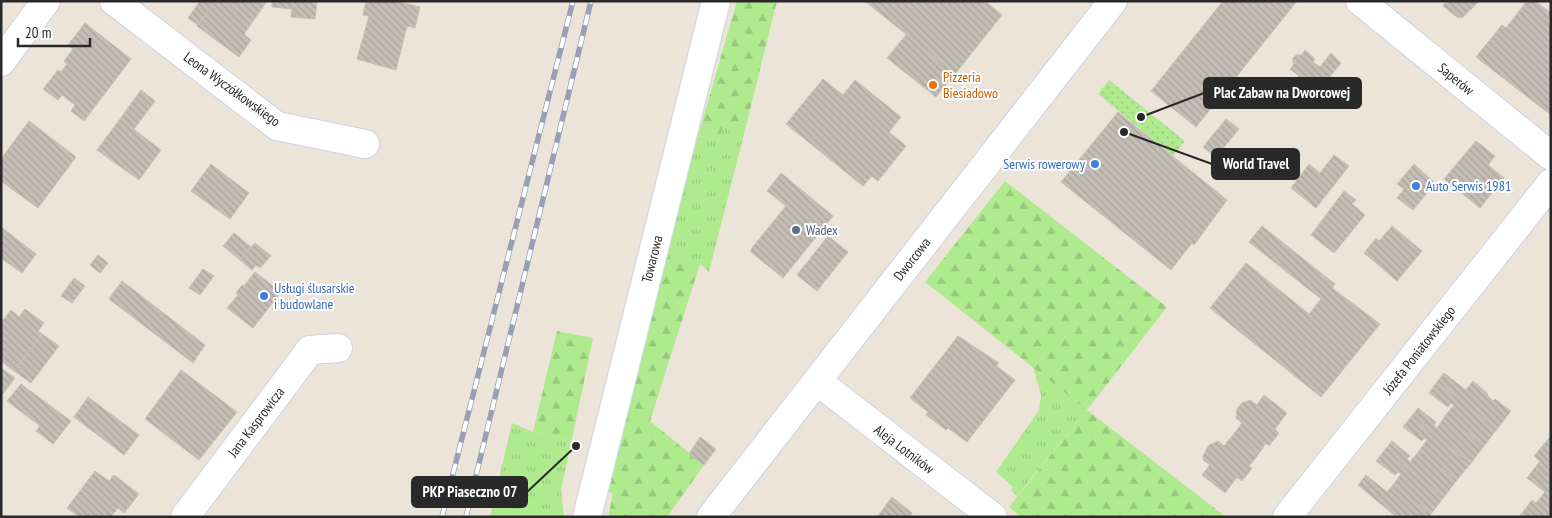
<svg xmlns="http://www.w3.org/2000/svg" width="1552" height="518" font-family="'PT Sans Narrow',sans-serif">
	<defs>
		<pattern id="grass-tufts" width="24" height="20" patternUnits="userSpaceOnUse" patternTransform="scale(1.25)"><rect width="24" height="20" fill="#afea8f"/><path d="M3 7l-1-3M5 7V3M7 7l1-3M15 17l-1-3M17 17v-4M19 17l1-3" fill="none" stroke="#97c97b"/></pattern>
		<pattern id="forest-firs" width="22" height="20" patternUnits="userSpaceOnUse" patternTransform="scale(1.25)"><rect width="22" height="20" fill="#afea8f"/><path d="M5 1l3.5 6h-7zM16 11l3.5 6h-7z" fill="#97c97b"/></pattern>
		<pattern id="park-dots" width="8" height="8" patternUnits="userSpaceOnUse" patternTransform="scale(1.25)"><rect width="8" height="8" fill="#afea8f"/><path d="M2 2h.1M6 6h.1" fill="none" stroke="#97c97b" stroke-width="1.8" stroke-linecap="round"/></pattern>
		<pattern id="building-back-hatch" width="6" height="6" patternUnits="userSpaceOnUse" patternTransform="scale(1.25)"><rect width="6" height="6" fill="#c4beb6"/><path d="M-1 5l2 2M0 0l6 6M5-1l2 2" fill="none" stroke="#a8a39c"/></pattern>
	</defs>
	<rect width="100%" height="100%" fill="#ede4d9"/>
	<path fill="url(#grass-tufts)" d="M725,121L745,130L709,272L700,264L666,257L698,136L719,141Z
		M1033,367L1087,410L1017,496L1011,490L1013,487L996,472L1039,410L1041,395Z
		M512,423L533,432L572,439L561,490L564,517H490Z"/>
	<path fill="url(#forest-firs)" d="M737,1H777L745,130L725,121L719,141L698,136Z
		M1005,181L1167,307L1087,410L1226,517H1021L1009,507L1087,410L925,282Z
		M666,257L700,264L650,421L704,465L667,517H608L613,494L606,491L621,444L640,346Z
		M557,331L593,338L572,439L533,432Z"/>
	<path fill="url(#park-dots)" d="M1109,80L1185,141L1173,156L1098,94Z"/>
	<path fill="url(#building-back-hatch)" stroke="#c8c1b3" d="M200,1H215L198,25L188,18Z
		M215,1H226L253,21L244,34L251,40L239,57L197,26Z
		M226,1H263L266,3L253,21Z
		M272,1H293L292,9L272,7Z
		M293,1H317L315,19L291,17Z
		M366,1H396L420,7L415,28L407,26L396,70L357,59L369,16L363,15Z
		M865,1H985L1002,15L955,74Z
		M1223,1H1297L1196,127L1151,91Z
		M1446,1H1479L1462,18L1457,17L1443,6Z
		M1527,1H1535L1551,13L1548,22L1551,24V115L1476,57L1502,25L1506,28Z
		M85,23L131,59L84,121L71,111L75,105L62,95L58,100L43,89L58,70L61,72L67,64L64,61L73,49L68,45Z
		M906,35L955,74L936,97L887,58Z
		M1305,50L1315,59L1313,62L1320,67L1331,53L1341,63L1309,103L1290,87L1299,76L1290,69L1294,64L1292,59L1296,55H1302Z
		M823,79L843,95L855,80L901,117L889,132L906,146L878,181L872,176L863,186L786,124Z
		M141,90L155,101L134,129L120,119Z
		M1118,112L1227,200L1194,245L1192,243L1171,270L1061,182Z
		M120,119L161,150L139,180L97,150Z
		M1226,119L1239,129L1216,157L1203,147Z
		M29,121L76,157L38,208L1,181V159Z
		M1476,141L1495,156L1488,165L1504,178L1480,208L1444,179Z
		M1334,155L1349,166L1316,208L1291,188L1309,164L1320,173Z
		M211,164L249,193L230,219L191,191Z
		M1414,164L1435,183L1413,210L1397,198L1404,189L1397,184Z
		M781,173L833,216L783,278L751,252V249L786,206L767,191Z
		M1344,191L1356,200L1352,204L1365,215L1334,253L1311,235Z
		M1262,226L1335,284L1332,288L1380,324L1321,397L1210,308L1246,263L1309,314L1321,299L1249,242Z
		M1392,226L1422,251L1397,281L1364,253L1376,238L1379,241Z
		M1,227L36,254L22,273L1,258Z
		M234,233L251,247L240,260L223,246Z
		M828,236L848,252L817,291L797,275Z
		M255,243L271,256L260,268L256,265L252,270L240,260Z
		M98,255L108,263L100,273L90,265Z
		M203,269L214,276L200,295L189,288Z
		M255,272L281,292L253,328L227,308L238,295L236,293L242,285L244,286Z
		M74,278L85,286L72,303L61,296Z
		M122,281L205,345L193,363L109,299Z
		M25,309L44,323L38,331L42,334L14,371L1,361V323L11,310L19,317Z
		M42,334L59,346L31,383L14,371Z
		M958,336L999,363L996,366L1015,380L967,442L948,428L946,430L926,415L928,412L910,398Z
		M1,368L15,378L2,395H1Z
		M181,370L237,412L199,460L145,419Z
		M1444,373L1466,390L1473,381L1488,394L1487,395L1493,401L1495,399L1511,411L1497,429L1437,382Z
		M1437,382L1497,429L1484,446L1445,416L1454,405L1451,403L1448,407L1429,393Z
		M21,384L71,421L53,444L36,431L40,426L7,401Z
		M1264,395L1287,413L1275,429L1279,433L1269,446L1266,443L1258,455L1233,435L1242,423L1236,418L1237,409L1242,403L1250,400L1257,405Z
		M88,397L139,435L124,455L74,417Z
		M1418,408L1436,422L1434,425L1437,428L1445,416L1484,446L1471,463L1411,417Z
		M1411,417L1471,463L1457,480L1419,451L1427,440L1424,438L1422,441L1403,427Z
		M1233,435L1258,455L1249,466L1252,468L1242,481L1237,477L1225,493L1202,475L1210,465L1203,460V456L1209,445L1218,441L1224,446Z
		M700,437L716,449L704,465L689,454Z
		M1550,437L1551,517H1519L1532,500L1536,503L1545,492L1527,478L1540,461L1534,456Z
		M1392,441L1410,456L1407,459L1410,462L1419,451L1457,480L1444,497L1384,451Z
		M1384,451L1444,497L1431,514L1393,485L1401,474L1398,472L1395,475L1376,461Z
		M95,471L109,481L114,475L139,494L124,513L118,508L111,517H79L67,508Z
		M1366,475L1387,492L1393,485L1431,514L1429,517L1394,515L1358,485Z
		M892,497L912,513L910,517H877Z"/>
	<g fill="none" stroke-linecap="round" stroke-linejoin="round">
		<g stroke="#ced3e4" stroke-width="30">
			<path id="minor" d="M114,1L277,126L365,144
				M1360,1L1551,156
				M1,62L46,1
				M817,381L993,517
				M185,517L310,350L338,348
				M587,517L716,1
				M1287,517L1551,183"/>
		</g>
		<g stroke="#ced3e4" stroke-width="30">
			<path id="tertiary" d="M711,517L1113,1"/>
		</g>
		<use href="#minor" stroke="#fff" stroke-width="28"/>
		<use href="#tertiary" stroke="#fff" stroke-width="28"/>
		<g stroke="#9b9fb6" stroke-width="5.5">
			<path id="rail" d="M442,517L573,1
				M466,517L591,1"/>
		</g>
		<use href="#rail" stroke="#fff" stroke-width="4" stroke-dasharray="11" stroke-linecap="butt"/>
	</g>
	<circle fill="#e8710a" stroke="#fff" stroke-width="2" cx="933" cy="85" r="5"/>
	<g fill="#3f7fe0" stroke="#fff" stroke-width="2">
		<circle cx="1095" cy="164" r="5"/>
		<circle cx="1416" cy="186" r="5"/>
		<circle cx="264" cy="296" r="5"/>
	</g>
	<circle fill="#5c6f8a" stroke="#fff" stroke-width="2" cx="796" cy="230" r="5"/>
	<g text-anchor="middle" stroke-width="4" stroke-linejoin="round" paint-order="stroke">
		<g font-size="14" fill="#c56008" stroke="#fff" text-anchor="start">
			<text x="943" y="82">Pizzeria<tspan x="943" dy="16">Biesiadowo</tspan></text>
		</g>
		<g font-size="14" fill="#292929" stroke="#fff">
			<text transform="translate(1456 79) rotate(39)" y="5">Saperów</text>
			<text transform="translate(232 89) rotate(36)" y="5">Leona Wyczółkowskiego</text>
			<text transform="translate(652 259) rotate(-76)" y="5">Towarowa</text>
			<text transform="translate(912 259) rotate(-52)" y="5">Dworcowa</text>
			<text transform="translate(1419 350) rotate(-52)" y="5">Józefa Poniatowskiego</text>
			<text transform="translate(256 422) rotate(-53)" y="5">Jana Kasprowicza</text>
			<text transform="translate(904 449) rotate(37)" y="5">Aleja Lotników</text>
		</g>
		<g font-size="14" fill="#366cbe" stroke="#fff" text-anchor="start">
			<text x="1085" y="169" text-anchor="end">Serwis rowerowy</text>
			<text x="1426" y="191">Auto Serwis 1981</text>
			<text x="274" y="293">Usługi ślusarskie<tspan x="274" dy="16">i budowlane</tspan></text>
		</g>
		<g font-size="14" fill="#4e5e75" stroke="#fff" text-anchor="start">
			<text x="806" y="235">Wadex</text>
		</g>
	</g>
	<path fill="none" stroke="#292929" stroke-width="2" d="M1141 117L1204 93M1124 132L1212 164M576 446L527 492"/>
	<g fill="#292929" stroke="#fff" stroke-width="2">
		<circle cx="1141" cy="117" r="5"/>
		<circle cx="1124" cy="132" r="5"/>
		<circle cx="576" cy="446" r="5"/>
	</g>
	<g fill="#292929" stroke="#292929" stroke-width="2">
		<rect x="1204" y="78" width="157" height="30" rx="5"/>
		<rect x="1212" y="149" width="87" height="30" rx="5"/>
		<rect x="412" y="477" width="115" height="30" rx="5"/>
	</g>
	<g font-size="15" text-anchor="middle" font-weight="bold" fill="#fff">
		<text x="1282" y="98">Plac Zabaw na Dworcowej</text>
		<text x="1256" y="169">World Travel</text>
		<text x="470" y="497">PKP Piaseczno 07</text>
	</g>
	<rect width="1552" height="518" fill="none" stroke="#292929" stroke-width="5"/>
	<path d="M18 38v8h72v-8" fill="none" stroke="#292929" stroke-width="2.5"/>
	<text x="25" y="38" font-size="15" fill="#292929" stroke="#ffffff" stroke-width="4" paint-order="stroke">20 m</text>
</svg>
